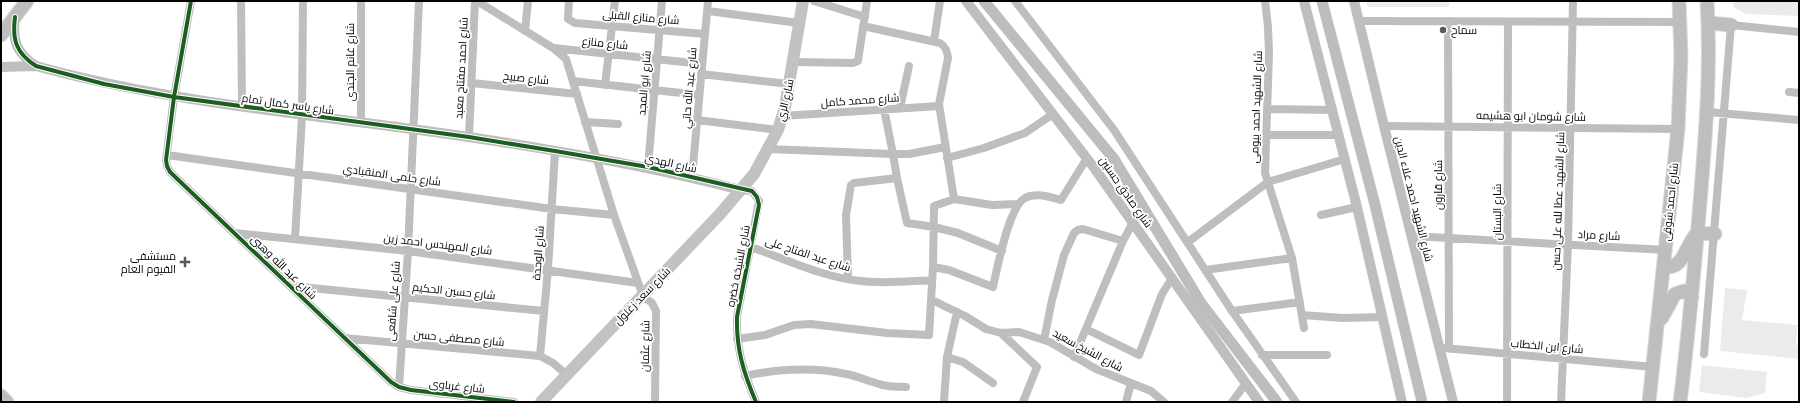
<svg xmlns="http://www.w3.org/2000/svg" width="1800" height="403" font-family="Figtree,Cairo,sans-serif">
	<rect width="100%" height="100%" fill="#fff"/>
	<path fill="#ebebeb" d="M1366,1H1449V7H1368Z
		M1733,1H1799V16L1746,14L1733,7Z
		M1725,288L1747,290L1742,320L1797,325L1796,345L1799,346V359L1720,351Z
		M1702,365L1767,372L1765,393L1747,398L1699,392Z"/>
	<g fill="none" stroke-linecap="round" stroke-linejoin="round">
		<path stroke="#bdbdbd" stroke-width="11" d="M984,1L1114,159L1201,303L1277,402
			M1322,1L1375,205L1422,402"/>
		<g stroke="#dbdbdb" stroke-width="15">
			<path id="primary" d="M1709,23L1731,25
				M1,35L27,1
				M1664,266C1684,271 1685,245 1697,233L1715,234
				M1662,318L1675,294L1684,291L1692,297
				M1,396L7,402
				M1649,402L1678,129L1681,56L1679,1
				M1680,402C1689,332 1695,262 1701,191C1706,128 1711,65 1707,1"/>
		</g>
		<path stroke="#bebebe" stroke-width="8" d="M191,1L174,97L166,160L167,166L170,172L391,382L399,387L411,390L514,402
			M241,1L242,107
			M361,1V122
			M477,1L553,48L566,59L614,215L643,296L652,303L656,311L655,402
			M569,1L568,19L575,23L705,34
			M814,1L865,17
			M1015,1L1114,130L1232,311L1296,402
			M1265,1L1268,27L1269,54L1265,173L1292,258L1304,328
			M708,11L799,23
			M1359,21L1680,22
			M1448,21L1449,349
			M525,31L528,1
			M934,41L940,1
			M554,48L702,64
			M793,62L853,63L858,61L867,1
			M701,74L789,84
			M573,81L699,95
			M472,83L577,94
			M605,85L615,1
			M1789,92L1799,93
			M900,108L909,66
			M884,109L893,154H909L945,147
			M1267,109L1333,110
			M1707,112L1799,120
			M782,116L939,106
			M697,120L778,130
			M585,122L618,124
			M1384,126L1678,129
			M1266,135H1339
			M469,137L475,1
			M768,149L893,154L897,178L907,223L934,227L958,233L1002,251
			M167,155L552,209L614,215
			M947,158L984,148L1025,133L1053,114
			M648,167L662,1
			M692,177L708,1
			M741,190L752,191L759,201L737,317C736,349 744,374 756,402
			M954,199L992,205L1017,204
			M1321,215L1357,207
			M235,233L408,251L638,283
			M1412,236L1666,250
			M295,239L302,116L303,1
			M1188,242L1268,182L1345,159
			M751,247C785,259 825,278 861,281C885,284 909,281 932,280
			M933,267L949,270L993,287C997,269 1009,206 1025,198C1036,192 1049,197 1061,200L1087,158
			M1205,270L1292,258
			M848,279L846,215L851,185L854,183L897,178
			M291,286L544,311
			M932,300L965,316L986,329L1001,333L1019,332L1050,342L1096,369L1151,391L1164,402
			M1232,311L1300,302
			M1302,315L1343,318L1383,317
			M1086,329L1139,355L1162,294L1172,278
			M1001,333L1037,367L1023,402
			M344,338L540,356L553,363L566,374
			M737,339L765,335L794,325L811,324L887,333L929,335L933,267L934,206L954,199L939,104L948,58C947,51 946,47 940,43L863,26
			M1044,340L1052,300L1064,255L1074,233L1078,230L1083,229L1123,241
			M1444,348L1653,367
			M1704,354L1731,25L1799,32
			M1262,355H1327
			M540,356L548,269L555,151
			M947,357L963,362L993,383
			M1074,357L1123,241L1133,222
			M745,376C778,369 813,367 846,374C857,376 868,381 879,384C887,387 897,387 906,387
			M399,387L408,251L419,1
			M944,402L947,357L957,312
			M1126,402L1131,383
			M1232,402L1246,383
			M1507,402L1508,22
			M1561,402L1568,244L1573,1"/>
		<path stroke="#bebebe" stroke-width="10" d="M966,1L1095,169L1259,402
			M1304,1L1357,207L1402,402
			M1354,1L1384,126L1453,402
			M15,17C12,40 16,53 36,66C160,100 286,112 412,129C523,144 633,162 741,190
			M1,67L36,66"/>
		<path stroke="#c2c2c2" stroke-width="12" d="M541,402L720,214L754,174L778,130L785,107L803,1"/>
		<use href="#primary" stroke="#bebebe" stroke-width="13"/>
		<g stroke="#fff" stroke-width="6">
			<path id="cycleway" d="M191,1L174,97L166,160L167,166L170,172L391,382L399,387L411,390L514,402
				M15,17C12,40 16,53 36,66L104,84L174,97L469,137L555,151L648,167L752,191L757,197L759,205L737,317C736,349 744,374 756,402"/>
		</g>
		<use href="#cycleway" stroke="#1b5e20" stroke-width="4"/>
	</g>
	<g fill="#595959" stroke="#fff" stroke-width="1.5">
		<circle cx="1443" cy="30" r="4"/>
		<path d="M183 256h4v4h4v4h-4v4h-4v-4h-4v-4h4z"/>
	</g>
	<g text-anchor="middle" stroke-width="3.5" stroke-linejoin="round" paint-order="stroke">
		<g font-size="11" fill="#000" stroke="#fff">
			<text transform="translate(641 17) rotate(5)" y="4">شارع منازع القبلى</text>
			<text transform="translate(605 43) rotate(6)" y="4">شارع منازع</text>
			<text transform="translate(350 62) rotate(-90)" y="4">شارع غانم الجندى</text>
			<text transform="translate(461 68) rotate(-87)" y="4">شارع احمد مفتاح معبد</text>
			<text transform="translate(526 78) rotate(6)" y="4">شارع صبيح</text>
			<text transform="translate(644 83) rotate(-85)" y="4">شارع ابو المجد</text>
			<text transform="translate(689 88) rotate(-85)" y="4">شارع عبد الله حاتي</text>
			<text transform="translate(785 100) rotate(-77)" y="4">شارع الري</text>
			<text transform="translate(860 100) rotate(-4)" y="4">شارع محمد كامل</text>
			<text transform="translate(288 104) rotate(8)" y="4">شارع ياسر كمال تمام</text>
			<text transform="translate(1256 107) rotate(-88)" y="4">شارع الشهيد احمد بيومى</text>
			<text transform="translate(1531 116) rotate(1)" y="4">شارع شومان ابو هشيمه</text>
			<text transform="translate(671 163) rotate(13)" y="4">شارع الهدي</text>
			<text transform="translate(392 175) rotate(8)" y="4">شارع حلمى المنقبادي</text>
			<text transform="translate(1438 185) rotate(-90)" y="4">شارع قارون</text>
			<text transform="translate(1126 192) rotate(55)" y="4">شارع صادق حسنين</text>
			<text transform="translate(1414 199) rotate(76)" y="4">شارع الشهيد احمد علاء الدين</text>
			<text transform="translate(1558 201) rotate(-88)" y="4">شارع الشهيد عطا لله على حسن</text>
			<text transform="translate(1670 202) rotate(-84)" y="4">شارع احمد شوقى</text>
			<text transform="translate(1497 212) rotate(-90)" y="4">شارع البستان</text>
			<text transform="translate(1599 235) rotate(3)" y="4">شارع مراد</text>
			<text transform="translate(438 244) rotate(7)" y="4">شارع المهندس احمد زين</text>
			<text transform="translate(538 253) rotate(-86)" y="4">شارع الوحدة</text>
			<text transform="translate(808 254) rotate(18)" y="4">شارع عبد الفتاح على</text>
			<text transform="translate(738 266) rotate(-79)" y="4">شارع الشيخه خضره</text>
			<text transform="translate(284 267) rotate(44)" y="4">شارع عبد الله وهبى</text>
			<text transform="translate(454 291) rotate(6)" y="4">شارع حسين الحكيم</text>
			<text transform="translate(642 296) rotate(-46)" y="4">شارع سعد زغلول</text>
			<text transform="translate(393 301) rotate(-86)" y="4">شارع على شافعى</text>
			<text transform="translate(459 338) rotate(5)" y="4">شارع مصطفى حسن</text>
			<text transform="translate(645 346) rotate(-89)" y="4">شارع عثمان</text>
			<text transform="translate(1547 346) rotate(5)" y="4">شارع ابن الخطاب</text>
			<text transform="translate(1088 350) rotate(28)" y="4">شارع الشيخ سعيد</text>
			<text transform="translate(457 386) rotate(6)" y="4">شارع غرباوى</text>
		</g>
		<g font-size="11" fill="#000" stroke="#fff" text-anchor="start">
			<text x="1451" y="34">سماح</text>
			<text x="176" y="260" text-anchor="end">مستشفى<tspan x="176" dy="13">الفيوم العام</tspan></text>
		</g>
	</g>
	<rect width="1800" height="403" fill="none" stroke="#000000" stroke-width="4"/>
</svg>
